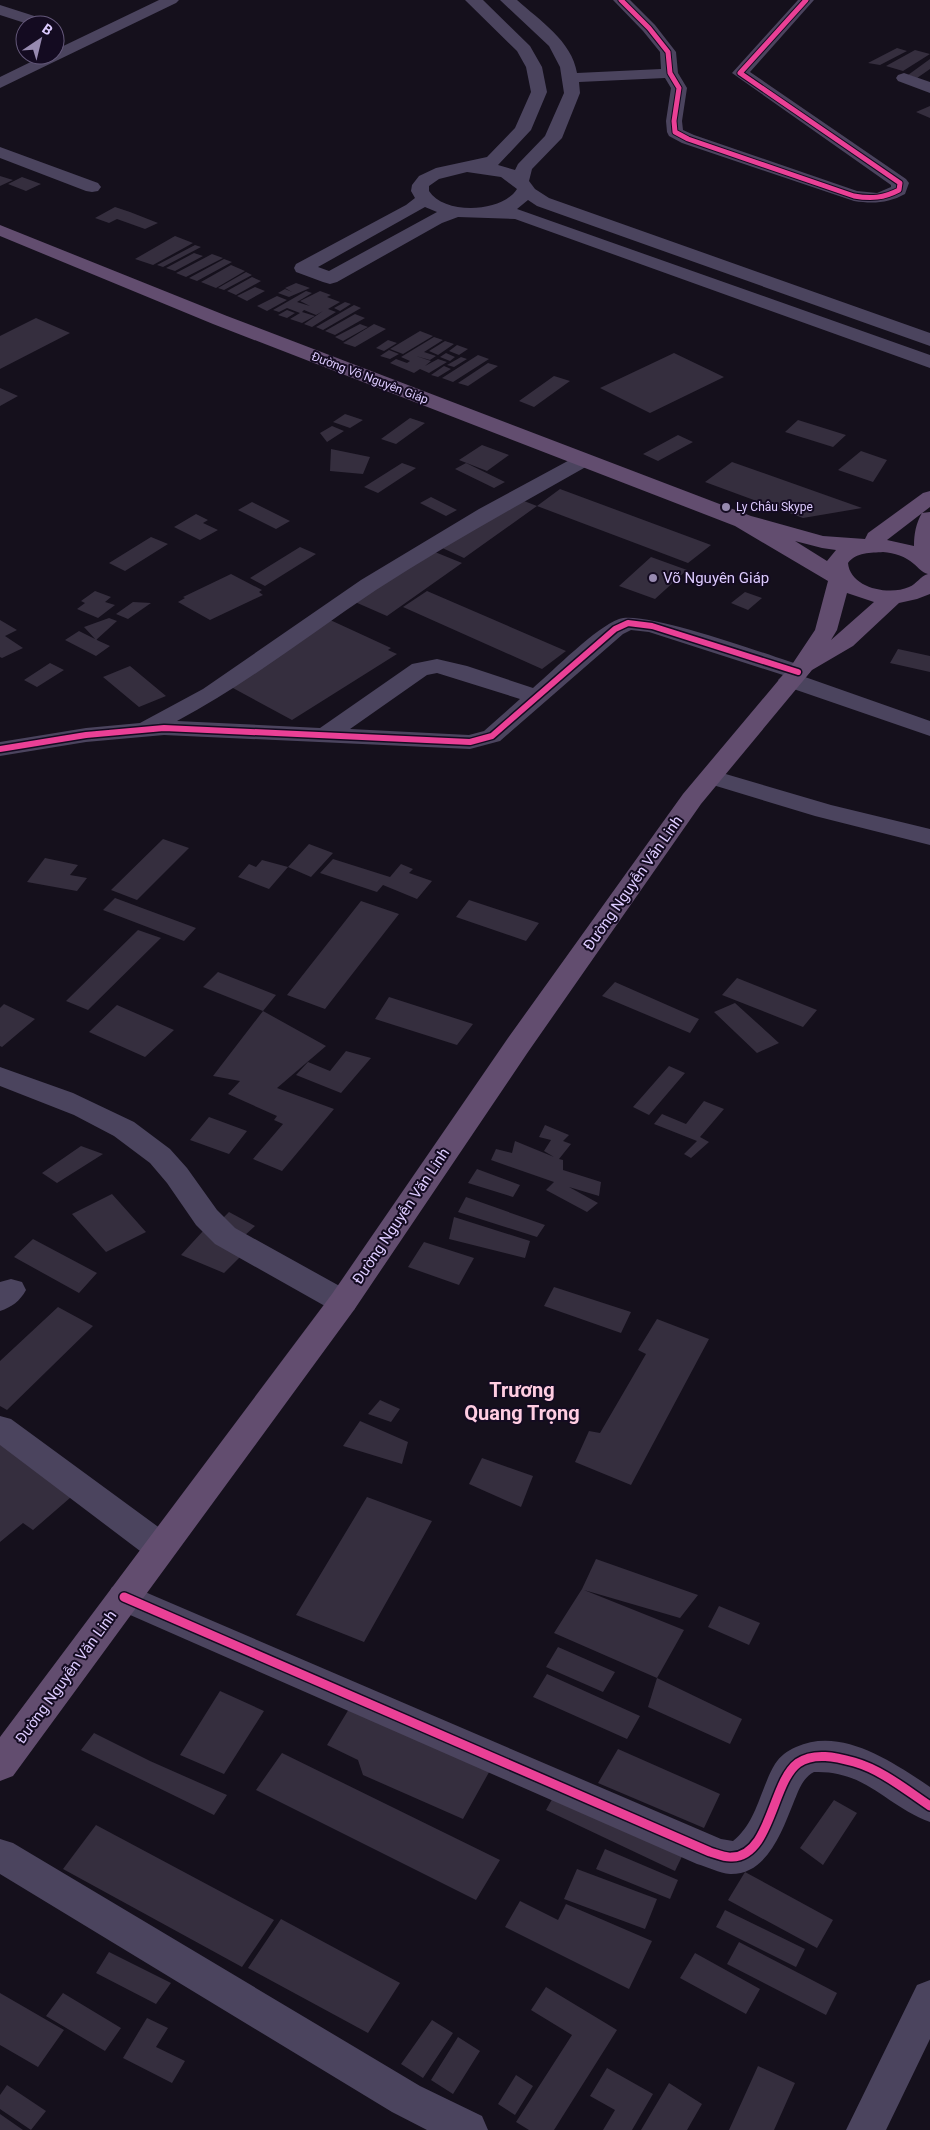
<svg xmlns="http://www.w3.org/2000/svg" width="930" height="2130" font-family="Roboto,sans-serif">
	<rect width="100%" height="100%" fill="#15101c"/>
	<path fill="#352e3e" d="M897,48L907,51L880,65L868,63Z
		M915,50L930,54L903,71L886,66Z
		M930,59V69L917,78L908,75Z
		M930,106V118L916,112Z
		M0,176L13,180L0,186Z
		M22,177L41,184L26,191L8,184Z
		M115,207L130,212L158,223L145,229L117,219L109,223L95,218Z
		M175,236L193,243L153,265L135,259Z
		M195,245L201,247L163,267L157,265Z
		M194,253L203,256L175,271L166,268Z
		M212,254L223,258L186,277L176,273Z
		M224,259L232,262L197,281L189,278Z
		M231,265L245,271L216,288L201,282Z
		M246,272L252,275L224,290L218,288Z
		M252,277L261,281L236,295L227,291Z
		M296,283L310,288L289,297L278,293L285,289L292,292L285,288Z
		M255,287L265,291L247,301L237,296Z
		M306,291L312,293L297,302L310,306L300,301L320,291L331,295L327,297L340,302L328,309L336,312L312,327L304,324L323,311L316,315L304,310L302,312L315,316L302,323L290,319L300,313L287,308L279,312L273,310Z
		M277,296L287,300L267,311L257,306Z
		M345,302L351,304L340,311L334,308Z
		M354,305L361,308L323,330L316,327Z
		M287,310L295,313L287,318L278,315Z
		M355,314L365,318L335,335L325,331Z
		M36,318L70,333L0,369V336Z
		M360,324L368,327L343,341L335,337Z
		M374,324L386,329L355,347L343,343Z
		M420,331L433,336L403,354L390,349Z
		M434,337L443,340L424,352L436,356L430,360L416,356L431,361L425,366L438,359L447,362L429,373L420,369L414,373L390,363L396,359L407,363L410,361L401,357Z
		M388,340L397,343L384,351L376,348Z
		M445,341L454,344L438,355L429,351Z
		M457,345L468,349L459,355L449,351Z
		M389,350L399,354L390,359L380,356Z
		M446,353L455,357L450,361L440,357Z
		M674,353L724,377L650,413L600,388Z
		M478,355L489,359L453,382L442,378Z
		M461,357L467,359L454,367L447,365Z
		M488,363L498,366L468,386L458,383Z
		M444,366L451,369L438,377L431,375Z
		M554,376L570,381L534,407L519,401Z
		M0,388L18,396L0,406Z
		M345,414L363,420L350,428L333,422Z
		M410,418L425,423L396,444L381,439Z
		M798,420L846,435L833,447L785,432Z
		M332,426L344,431L327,442L320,433Z
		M678,435L693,442L658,461L643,454Z
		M482,445L509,455L487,471L459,460Z
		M331,449L370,457L363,474L330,471Z
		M861,451L887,460L873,482L838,470Z
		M732,462L862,508L803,518L705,482Z
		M402,463L416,468L378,493L364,487Z
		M466,463L505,482L494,488L455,469Z
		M560,489L711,545L688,563L537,506Z
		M511,496L537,506L464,558L438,546Z
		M431,497L457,510L446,516L420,503Z
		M252,502L290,521L276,529L238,510Z
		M196,514L208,520L203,523L218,530L200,540L174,527Z
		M151,537L168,544L125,571L109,563Z
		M300,547L316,554L265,586L250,578Z
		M430,550L462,563L387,616L355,602Z
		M651,557L687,570L655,599L619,586Z
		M231,574L262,590L259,592L263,595L210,620L178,602L185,598L183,597Z
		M95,591L111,597L105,602L115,605L98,618L77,609L85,603L81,601Z
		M427,591L566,651L542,669L403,607Z
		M745,592L762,598L748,610L731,603Z
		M133,602L151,603L128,619L116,614Z
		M315,613L391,648L388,650L397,654L292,720L220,681Z
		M109,618L117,621L96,640L84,627Z
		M0,620L17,630L5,636L23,648L2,658L0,657Z
		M79,631L99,641L110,646L96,656L65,640Z
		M898,649L930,656V672L890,663Z
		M50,663L64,670L37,687L24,680Z
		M130,666L166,696L139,707L103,677Z
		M163,839L189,848L137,900L111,890Z
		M309,844L333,853L311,877L288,867Z
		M45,858L78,865L70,875L87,878L77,891L27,882Z
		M333,859L390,877L401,864L413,869L409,873L432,881L417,899L383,885L377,892L320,873Z
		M262,860L288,867L269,889L238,877L249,864L256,867Z
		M115,898L196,928L184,941L103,910Z
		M469,900L539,923L526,941L456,917Z
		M361,901L399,914L325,1009L287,995Z
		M138,930L161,938L88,1010L66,1001Z
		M218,972L276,995L263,1011L203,987Z
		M737,978L817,1010L803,1027L722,995Z
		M615,982L699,1019L690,1033L602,996Z
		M389,997L473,1024L457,1045L375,1019Z
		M735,1003L779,1043L757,1053L714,1012Z
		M4,1004L35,1019L2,1047L0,1046V1008Z
		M117,1005L174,1030L145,1057L89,1032Z
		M263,1011L326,1046L277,1088L334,1109L282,1171L253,1159L283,1124L274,1120L277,1116L228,1094L240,1081L213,1076Z
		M346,1051L371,1058L341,1093L296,1075L308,1062L330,1071Z
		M669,1066L685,1073L649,1115L633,1107Z
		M704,1101L724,1109L700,1137L709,1142L691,1158L684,1154L697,1141L654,1124L662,1114L686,1124Z
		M209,1117L247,1131L229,1154L190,1140Z
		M545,1125L569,1135L563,1141L571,1144L559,1159L563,1160V1170L601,1182L599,1196L569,1187L598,1203L587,1212L546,1190L554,1182L491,1160L496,1149L512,1153L515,1141L554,1157L544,1151L551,1140L539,1137Z
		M81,1146L103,1154L57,1183L42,1173Z
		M477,1169L520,1185L513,1197L468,1183Z
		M112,1194L146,1232L106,1252L72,1214Z
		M466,1197L545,1225L537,1237L458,1212Z
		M229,1212L255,1226L243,1237L218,1223Z
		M454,1217L530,1241L525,1258L449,1239Z
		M203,1231L245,1252L224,1273L181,1255Z
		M33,1239L97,1273L79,1293L14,1257Z
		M424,1242L474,1258L459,1285L408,1267Z
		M554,1287L631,1312L621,1333L544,1306Z
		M58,1307L93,1326L7,1410L0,1406V1361Z
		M657,1319L709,1339L631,1485L575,1462L589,1431L600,1433L646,1354L638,1350Z
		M380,1400L400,1409L391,1422L368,1414Z
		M360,1421L408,1442L402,1464L343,1446Z
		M0,1434L78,1491L33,1530L23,1523L0,1542Z
		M482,1458L533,1476L521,1507L469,1484Z
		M367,1497L432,1521L364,1642L296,1615Z
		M596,1559L698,1595L680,1618L584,1590L684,1630L657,1678L554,1633L582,1589Z
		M719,1606L760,1623L749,1645L708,1627Z
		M558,1647L615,1672L603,1692L546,1667Z
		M547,1674L640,1716L627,1739L533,1697Z
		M657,1678L742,1719L730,1744L648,1707Z
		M220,1691L264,1711L224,1774L180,1755Z
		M352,1704L493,1765L463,1819L363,1775L358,1760L327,1745Z
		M94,1733L150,1761L227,1795L214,1815L81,1750Z
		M618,1749L720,1794L704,1828L598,1783Z
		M282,1753L500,1860L476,1900L256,1790Z
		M559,1787L687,1846L675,1871L546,1810Z
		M834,1800L857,1813L823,1865L800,1848Z
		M96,1825L274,1920L242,1967L63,1869Z
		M605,1849L678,1880L670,1899L596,1869Z
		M577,1869L657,1899L645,1929L564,1899Z
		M745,1872L833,1920L817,1948L728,1900Z
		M520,1901L558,1920L566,1904L652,1941L629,1989L505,1927Z
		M725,1910L805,1949L796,1967L716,1927Z
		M281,1919L400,1983L368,2033L248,1968Z
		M739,1942L837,1993L826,2015L727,1964Z
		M109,1952L171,1983L156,2004L96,1973Z
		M695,1953L760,1989L746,2014L680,1978Z
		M546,1987L617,2030L554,2130H529L516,2122L572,2035L531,2010Z
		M0,1993L64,2030L38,2067L0,2045Z
		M63,1993L121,2028L105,2051L46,2016Z
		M147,2018L168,2028L156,2047L185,2061L172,2083L123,2058Z
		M432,2020L453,2033L423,2078L401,2064Z
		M458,2037L480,2051L453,2094L431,2080Z
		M758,2066L795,2083L774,2130H729Z
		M607,2068L653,2094L632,2130H603L615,2110L590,2096Z
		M516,2075L533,2086L515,2115L498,2104Z
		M669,2083L702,2104L687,2130H641Z
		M7,2085L46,2111L31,2130L0,2109V2095Z
		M0,2114L23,2130H0Z"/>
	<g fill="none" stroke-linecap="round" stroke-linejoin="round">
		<path fill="#4b445e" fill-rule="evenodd" d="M159,0H179L176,3L0,88V77L45,55H55V50Z
			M465,0H483L530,46L542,67L547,92L531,130L498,165L515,170L518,164L545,136L564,93L560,67L549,46L500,0H517C539,20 572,41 577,73L661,69L660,52L643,31L613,0H630L655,25L676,52L678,73L687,88L682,121L683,130L694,135L857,191L877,193L891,187V185L732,73L798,0H814L750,72L906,179L909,183L905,194C889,203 873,204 854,201L682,143L669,136L667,132L666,121L671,88L665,78L579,82L580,93L562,138L532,169L529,181L535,189L549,198L930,333V346L537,206L528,200L517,209L930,355V368L515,219L458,217L442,223L337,282L330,284L323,282L296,272L294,268L296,264L406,205L415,198L411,191L412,185L419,176L436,168L487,157L515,128L531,92L526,67L517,51ZM467,172L501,177L517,189C502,213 444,215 429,191V186L439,179ZM425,207L437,212L329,271L318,267Z
			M0,5L53,22L55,25H31L0,15Z
			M904,73L930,82V93L898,81L896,78L898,75Z
			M0,147L98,183L101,187L98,191L92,192L86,191L0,158Z
			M584,454L591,456L594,460L591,464C519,505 445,545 376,590C310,634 247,684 177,721L320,728L412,664L437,659L467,666L533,688C554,670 595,628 619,619C644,609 774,657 806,667L810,672L805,677L930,721V736L782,685L778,680L783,675L649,632L631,630L623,634L500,741L470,749L164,735L86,742L0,756V742L86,728L140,723L203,689L361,580L479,509L577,456ZM437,673L520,699L484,731L469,735L350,729L427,675Z
			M712,770L831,805L930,829V845L815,816L703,782L700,777L703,772Z
			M0,1067L73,1093L134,1122L170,1149L187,1168L217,1210L235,1228L354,1294L358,1302L354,1310L343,1313L332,1310L215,1244L196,1225L167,1183L150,1163L114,1136L74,1115L0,1086Z
			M11,1279L22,1282L26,1290C20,1301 12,1307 0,1311V1282Z
			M0,1416L11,1419L172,1537L176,1547L172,1557L160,1560L148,1557L0,1445Z
			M124,1583L721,1839L733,1841C757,1822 760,1789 775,1764C780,1756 787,1751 796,1747C841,1726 893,1762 930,1787V1822C886,1806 866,1770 814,1772C802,1778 798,1792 793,1804C782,1831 767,1875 730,1874C719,1873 708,1867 697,1864L112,1607L107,1597L112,1587Z
			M0,1839L13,1843L420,2086L482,2116L488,2130H427L392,2112L0,1874Z
			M930,1980V2039L886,2130H846L917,1985Z"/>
		<path fill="#624d6f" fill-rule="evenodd" d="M0,225L227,316L751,516L823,536L865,539L868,533L923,493L930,491V507L887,540L914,546C914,534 916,523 922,513L930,512V594L917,599L899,603L853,646L812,670L701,804L528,1052L354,1310L13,1776L0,1781V1737L332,1294L508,1038L683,794L793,663L815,630L828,581L735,526L213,324L0,236ZM795,541L822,548L836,550L827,561ZM883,552C895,553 905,556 914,564C919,568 921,572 928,574C920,576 917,584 909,587C889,596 850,588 848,563C856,552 871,553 883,552ZM847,593L874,602L831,640L837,630Z"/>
		<g stroke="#140b21" stroke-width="7">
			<path id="cycleway-far2" d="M621,0L649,28L668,52L670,73L679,88L674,121L675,132L688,139L854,196C871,199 884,198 899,190L900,183L740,73L806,0"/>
		</g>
		<g stroke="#140b21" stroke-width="9">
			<path id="cycleway-far1" d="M0,749L86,735L164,728L470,742L492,736L615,629L628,623L652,626L798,672"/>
		</g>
		<g stroke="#140b21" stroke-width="12">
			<path id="cycleway" d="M124,1597L710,1852C717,1854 725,1858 732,1857C771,1856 772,1782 798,1763C814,1752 836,1757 854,1762C882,1770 906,1790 930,1806"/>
		</g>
		<use href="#cycleway-far2" stroke="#ea4096" stroke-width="5"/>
		<use href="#cycleway-far1" stroke="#ea4096" stroke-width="6"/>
		<use href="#cycleway" stroke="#ea4096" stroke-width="9"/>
	</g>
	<g fill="#978ab0" stroke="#140b21" stroke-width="2">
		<circle cx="726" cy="507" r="5"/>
		<circle cx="653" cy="578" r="5"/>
	</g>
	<g text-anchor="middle" stroke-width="4" stroke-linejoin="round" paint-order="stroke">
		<g font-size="12" fill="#ddcbff" stroke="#140b21">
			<text transform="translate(370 378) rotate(21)" y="4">Đường Võ Nguyên Giáp</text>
		</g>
		<g font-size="12" fill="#ddcbff" stroke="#140b21" text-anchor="start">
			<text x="736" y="511">Ly Châu Skype</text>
		</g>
		<g font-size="15" fill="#ddcbff" stroke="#140b21" text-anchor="start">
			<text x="663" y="583">Võ Nguyên Giáp</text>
		</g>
		<g font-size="15" fill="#ddcbff" stroke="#140b21">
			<text transform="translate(633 883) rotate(-55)" y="5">Đường Nguyễn Văn Linh</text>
			<text transform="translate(401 1216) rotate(-56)" y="5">Đường Nguyễn Văn Linh</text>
			<text transform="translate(66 1677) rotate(-54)" y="5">Đường Nguyễn Văn Linh</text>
		</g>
		<g font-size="20" font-weight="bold" fill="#ffcde1" stroke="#140b21">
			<text x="522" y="1397">Trương<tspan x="522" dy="23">Quang Trọng</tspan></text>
		</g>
	</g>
	<g transform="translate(40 40) rotate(35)"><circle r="24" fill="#140b21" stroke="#64587a"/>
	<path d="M0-4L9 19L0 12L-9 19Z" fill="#978ab0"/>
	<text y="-8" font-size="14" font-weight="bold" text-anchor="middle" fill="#ddcbff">B</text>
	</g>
</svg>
